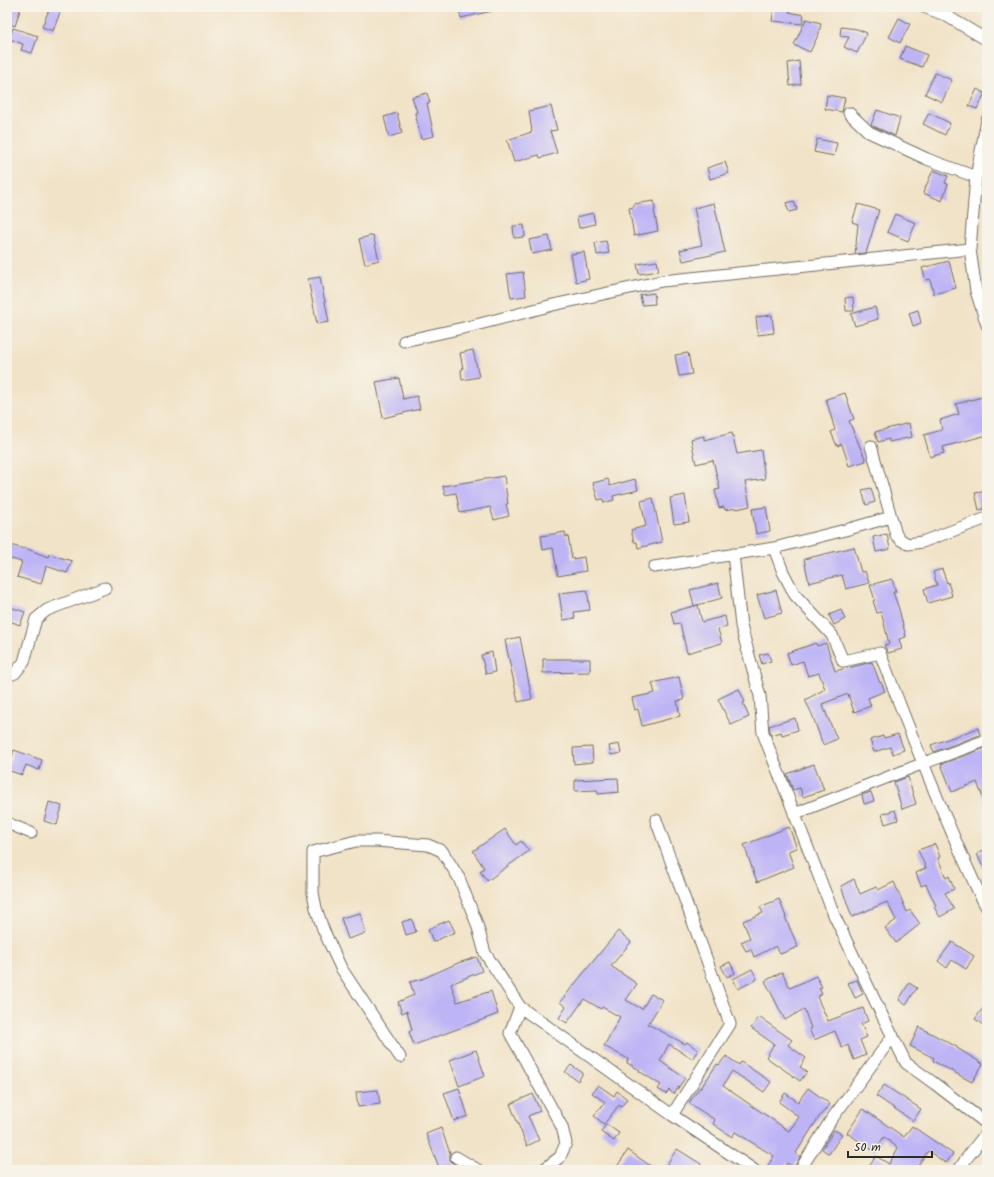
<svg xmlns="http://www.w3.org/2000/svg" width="994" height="1177" font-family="Kalam,sans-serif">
	<rect width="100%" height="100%" fill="#f7f3e8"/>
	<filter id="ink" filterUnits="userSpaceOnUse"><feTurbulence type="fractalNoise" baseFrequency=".025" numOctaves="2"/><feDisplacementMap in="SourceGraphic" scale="8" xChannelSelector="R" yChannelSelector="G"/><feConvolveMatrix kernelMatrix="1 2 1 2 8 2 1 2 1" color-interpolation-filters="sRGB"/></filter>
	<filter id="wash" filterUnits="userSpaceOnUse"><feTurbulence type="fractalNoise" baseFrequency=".012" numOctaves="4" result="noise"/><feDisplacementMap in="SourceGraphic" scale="16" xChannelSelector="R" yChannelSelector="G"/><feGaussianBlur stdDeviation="0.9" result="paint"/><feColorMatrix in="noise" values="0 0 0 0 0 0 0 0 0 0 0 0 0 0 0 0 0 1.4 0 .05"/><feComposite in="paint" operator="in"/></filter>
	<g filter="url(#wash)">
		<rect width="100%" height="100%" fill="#f1e3c8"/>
		<g id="blocks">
			<path fill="#bdb4f6" d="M7,7H21L15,26L7,23Z
				M50,7H62L53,31L42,27Z
				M458,7H492V11L461,18Z
				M774,7H790L789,12L804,15L802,24L772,21Z
				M899,18L910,24L900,43L889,37Z
				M806,19L821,23L819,33L810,52L794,45Z
				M841,27L857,29L867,33L857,53L844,47L849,37L840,36Z
				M13,28L38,36L32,53L21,50L23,44L9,39Z
				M905,46L927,55L922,67L900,59Z
				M799,61L801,84L790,86L788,63Z
				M935,73L952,80L942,102L925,94Z
				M977,89L985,93L977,109L969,106Z
				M427,93L430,103H427L434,136L421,139L415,113L417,112L412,97Z
				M827,95L845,98L842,112L825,109Z
				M551,106L557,130L550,131L557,153L540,158L539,155L514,162L507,140L532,132L529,111Z
				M877,110L900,118L895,136L871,125Z
				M397,113L402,133L389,137L384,117Z
				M929,113L950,123L945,135L923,124Z
				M817,139L837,143L834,156L814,152Z
				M725,162L729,173L710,179L707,168Z
				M933,170L948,176L945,183L948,184L942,201L923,193Z
				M654,201L655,210H654L658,231L634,236L629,208L634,207V204Z
				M794,201L797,210L789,212L786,203Z
				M714,203L725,252L683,261L680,250L702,245L694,208Z
				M858,204L879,210L866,253L855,254L858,224L852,222Z
				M593,213L595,224L579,228L577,217Z
				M895,214L916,223L908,241L887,232Z
				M524,225L525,237L514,238L513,226Z
				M373,235L379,260L365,264L359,239Z
				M549,236L552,250L532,254L529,240Z
				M606,241L609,253L597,255L595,243Z
				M584,252L589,279L576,282L571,254Z
				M657,261L659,271L639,274L637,264Z
				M949,261L956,288L934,294L930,279L926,280L922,268Z
				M523,272L526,296L511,298L507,274Z
				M320,277L329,322L317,324L308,279Z
				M654,293L655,304L642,305L640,295Z
				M853,297L854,311H846L845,298Z
				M875,307L878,319L855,326L851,314Z
				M918,310L921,323L913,326L909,313Z
				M772,315L774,333L758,335L756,317Z
				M473,350L479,377L462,380L461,370L463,369L460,353Z
				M688,353L692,374L679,376L675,355Z
				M399,378L403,399L417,396L420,409L383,418L376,382Z
				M845,393L854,419L849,421L866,461L849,466L842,444L837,446L831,432L835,430L826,399Z
				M982,397L987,412V435L943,447L944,453L930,457L924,435L942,430L940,420L959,414L956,404Z
				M909,423L912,437L889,442V439L878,442L875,432Z
				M732,433L737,454L761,450L765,479L745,482L750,506L737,509V508L725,510L724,507L719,508L715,490L720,489L713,460L696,464L691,439L704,436V440Z
				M504,476L508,504H506L509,516L494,520L490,507L460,513L456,493L445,495L443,486Z
				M608,479L610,486L635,479L638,490L613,496L614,500L604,503L603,499L598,500L593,483Z
				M871,488L875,502L866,505L862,490Z
				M987,491V508L979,510L975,493Z
				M685,495L689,522L674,524L670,498Z
				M653,498L662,542L638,548L637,542H634L631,530L646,526L641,501Z
				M766,507L770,531L756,534L752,509Z
				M565,532L566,537L568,536L572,559L584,557L586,571L558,576L553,548L543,550L541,536Z
				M887,534L890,549L876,552L873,537Z
				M7,544L24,549L25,548L48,557L49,554L72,561L67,573L46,566L41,584L17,577L22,562L7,558Z
				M854,547L861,572L865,571L869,583L846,589L842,575L809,583L804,559Z
				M942,569L947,583L948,582L952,596L928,603L924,589L937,585L933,572Z
				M892,579L896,592H893L899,609L906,637L899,639L902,649L888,653L884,645L889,644L885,627L881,612L877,613L873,601L875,600L870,585Z
				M718,583L722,598L694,606L690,590Z
				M587,590L590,610L574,612L575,618L563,620L559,593Z
				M776,590L782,613L764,618L757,595Z
				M698,605L702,622L725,616L727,627L718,629L722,643L687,653L680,623L674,624L671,612Z
				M7,606L25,612L20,625L7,620Z
				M841,610L845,619L834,625L829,615Z
				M520,637L532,699L518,702L505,640Z
				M816,643L817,646L826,643L835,671L872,662L880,683L881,682L885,691L868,698L871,706L854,712L848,694L822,704L837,739L823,745L812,714L805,700L825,689L819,673L808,676L803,661L791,665L787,653Z
				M492,652L495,672L486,674L481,655Z
				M768,653L771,661L762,664L759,655Z
				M543,659H590V672L543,673Z
				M679,677L684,700L677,701L680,716L642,726L638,709L635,710L632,698L655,693L652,683Z
				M739,689L745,702L743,703L749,717L731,725L718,699Z
				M795,718L798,730L782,735L781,732L771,735L769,726Z
				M978,728L980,735L934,752L931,745Z
				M898,734L904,750L893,754L890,747L874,752L870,740L883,736L884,738Z
				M619,744L621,753L611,755L609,746Z
				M592,747L593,762L574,764L573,748Z
				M985,748L987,753V806H986L977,782L952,792L941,764Z
				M14,750L42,760L39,770L26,765L22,775L7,770Z
				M814,764L824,790L803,797L800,788L793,790L787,774Z
				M908,777L916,804L902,809L894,782Z
				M618,778L619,792L598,794L597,790L575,791V780Z
				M871,792L874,801L864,804L862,795Z
				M49,802L62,806L57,825L44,821Z
				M895,810L898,820L885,824L882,814Z
				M789,827L797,848L788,851L794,867L757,882L744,845Z
				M505,829L516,845L521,841L529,851L487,881L480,871L484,868L473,851Z
				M935,844L940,857L938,858L946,878L949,876L954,889L945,893L954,909L940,917L934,907L936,906L926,884L921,886L916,873L926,868L918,850Z
				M987,849V876L977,854Z
				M854,879L860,894L876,887L878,890L894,882L907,912L910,910L920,924L896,943L885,928L896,920L887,902L852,917L841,886Z
				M779,899L786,917H785L798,947L780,954L776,946L754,957L751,949L746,951L741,942L750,938L743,921L763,913L760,907Z
				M360,913L366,933L348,939L341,918Z
				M412,919L416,932L406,935L402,922Z
				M449,920L455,932L433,942L428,929Z
				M618,931L631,942L611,966L637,984L626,1000L642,1009L651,994L663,1000L648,1024L685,1044L687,1042L698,1050L692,1059L669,1044L660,1061L685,1078L674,1094L669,1090L666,1094L658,1089L661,1085L639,1071L640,1070L627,1063L628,1059L604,1046L620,1017L602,1007L601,1009L584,999L567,1023L559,1018L566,1007L560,1002Z
				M952,942L974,956L966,969L952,960L947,968L938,961Z
				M477,957L482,971L451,984L457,1002L491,991L498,1014L414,1045L409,1032L412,1030L407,1011L402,1013L398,1002L414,995L410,982L422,979L458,963Z
				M730,962L735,973L727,977L721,966Z
				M752,969L757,979L738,989L733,979Z
				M782,972L790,988L816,976L822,987L819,988L822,994L817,997L828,1021L863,1008L868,1021L861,1024L867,1037L860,1040L866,1055L854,1060L848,1045L842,1048L835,1031L814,1040L809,1029L811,1028L804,1009L785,1020L765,981Z
				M857,980L863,994L855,998L848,983Z
				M909,983L917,988L906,1005L899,1000Z
				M987,1003V1028L975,1019Z
				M759,1017L792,1040L788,1045L806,1058L800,1067L807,1072L800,1081L766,1057L774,1044L751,1028Z
				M919,1027L957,1047V1048L983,1064L972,1082L933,1061L934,1058L910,1046Z
				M476,1050L485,1076L459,1086L450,1060Z
				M726,1056L739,1065L741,1062L771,1082L764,1092L732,1071L723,1086L789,1131L799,1117L779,1102L785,1093L798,1102L808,1088L830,1104L819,1117L796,1153L800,1157L794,1168L787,1163L782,1170H765L774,1156L735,1132L732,1137L713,1124L715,1120L689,1103L700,1087L701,1088L717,1064L719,1065Z
				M571,1065L583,1073L578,1081L565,1072Z
				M598,1085L614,1096L617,1091L627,1099L621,1107L619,1105L604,1124L594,1116L605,1102L592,1093Z
				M884,1085L921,1109L913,1121L876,1096Z
				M459,1088L468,1116L454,1121L444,1093Z
				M378,1090L380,1104L358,1107L356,1092Z
				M533,1094L540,1111L528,1116L539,1140L527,1146L510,1104Z
				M863,1109L904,1137L912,1126L953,1154L946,1163L928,1151L915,1170H867L876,1156L889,1164L898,1148L884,1137L874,1151L847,1133Z
				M606,1124L619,1133L614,1141L601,1132Z
				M441,1128L450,1153V1160L455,1165L440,1170L426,1134Z
				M834,1130L842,1134L829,1154L822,1149Z
				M677,1149L701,1164L698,1170H663Z
				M628,1150L656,1170H625L618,1165Z"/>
		</g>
	</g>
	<g filter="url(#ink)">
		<use href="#blocks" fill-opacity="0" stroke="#706b62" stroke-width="1"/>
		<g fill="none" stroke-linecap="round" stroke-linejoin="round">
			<g stroke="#706b62" stroke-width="13">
				<path id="minor" d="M924,7L945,15L987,40
					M849,113L869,132L927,159L976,177
					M987,120L976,177L970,249L976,291L987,325
					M404,341L472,326L553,305L662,281L970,249
					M871,446L891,517L896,535L901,540L908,544L922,542L987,518
					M774,548L783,572L795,595L832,635L843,661L880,653C911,735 943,816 980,895L987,908
					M733,554L741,626L760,696L763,733L834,915L877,1005L906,1063L935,1084L987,1124
					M654,567L774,548L849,529L891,517
					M7,676L15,673L24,662L36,619L47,610L105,588
					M794,814L924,763L987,740
					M656,820L730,1024L672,1115
					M7,823L31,833
					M520,1007L510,1033L562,1127L566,1143L560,1157L543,1170
					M400,1057L341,968L323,929L316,908L313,893V852L356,841H376L428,845L442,851L459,878L477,924L485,953L520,1007L672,1115L754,1170
					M456,1157L478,1170
					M800,1170L831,1120L893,1036
					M959,1170L966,1159L987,1132"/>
			</g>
			<use href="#minor" stroke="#fff" stroke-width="11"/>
		</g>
	</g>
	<rect width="994" height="1177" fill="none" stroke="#f7f3e8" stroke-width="24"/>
	<path d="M848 1151v6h84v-6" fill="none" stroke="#2b2b2b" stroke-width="2"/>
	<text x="854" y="1151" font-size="12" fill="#2b2b2b" stroke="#f7f3e8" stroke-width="3" paint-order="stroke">50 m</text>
</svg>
